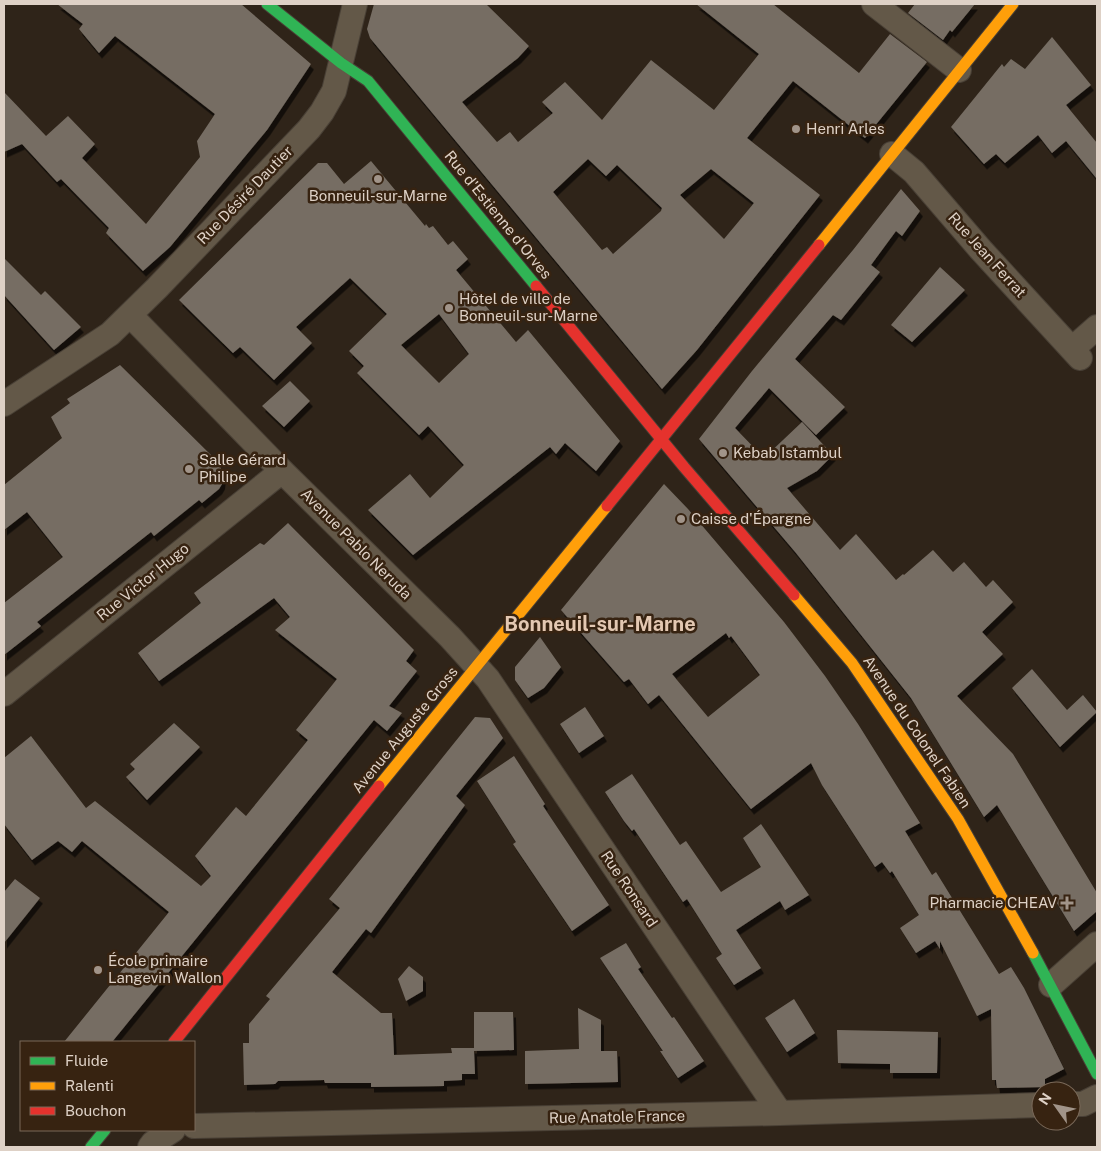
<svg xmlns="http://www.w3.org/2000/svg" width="1101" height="1151" font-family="'Public Sans',sans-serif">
	<defs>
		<filter id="shadow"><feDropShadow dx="3" dy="5.5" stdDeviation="0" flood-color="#0009"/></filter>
	</defs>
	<rect width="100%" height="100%" fill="#2f2419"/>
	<path fill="#766d63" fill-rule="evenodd" filter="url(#shadow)" d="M57,4H241L311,64L267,130L170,247L143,271L106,233L109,228L61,179L57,182L22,144L4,152V92L46,136L68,116L95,144L82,158L146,224L200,157L197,141L215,114L115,36L99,53L79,29L83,24Z
		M374,4H486L529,46L518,58L462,102L497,142L510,132L518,142L553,113L542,102L565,82L602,120L651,60L714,110L759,54L696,4H773L859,73L890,34L927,62L865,138L793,81L747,138L820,195L697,350L662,389L370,38L367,29ZM588,159L606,176L617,165L662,208L661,211L613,254L607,247L602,250L553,192ZM711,169L754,203L724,239L680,195Z
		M915,4H975L952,32L950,30L943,40L908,13Z
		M1052,37L1091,85L1066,105L1097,143V179L1066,141L1052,153L1038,135L1005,163L996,154L984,164L951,127L1002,64L1004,67L1011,59L1025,69Z
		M371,161L425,226L426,224L429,228L433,226L448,245L453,241L468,259L456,270L516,342L528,330L620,441L596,471L565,443L556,454L550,447L413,555L368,510L410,474L430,498L464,465L428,426L419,435L357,373L364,366L349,351L387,314L350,278L296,327L312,343L274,380L240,347L233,353L179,300L318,163H327L344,184ZM439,314L469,354L439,383L401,345Z
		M901,189L920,211L902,236L896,231L871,265L880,272L841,320L833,315L795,359L845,407L816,435L769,388L735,428L764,458L802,422L833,455L817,471L787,488L840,550L856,534L896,580L903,574L904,575L933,550L953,572L964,562L986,587L993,580L1013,602L982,632L1003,654L957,696L1013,754L1097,893V911L1074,931L997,805L984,817L911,698L796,553L699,439L752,371L853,250Z
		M4,258L41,295L45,291L81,327L54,350L4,295Z
		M940,267L965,290L912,342L891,325Z
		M120,365L214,458L220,466L223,475L222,484L219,489L202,503L199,500L154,536L151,532L37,622L41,626L4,655V603L63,557L27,512L4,530V485L62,438L51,417L70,403L67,399Z
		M290,381L310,401L284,427L262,406Z
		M664,484L688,509L784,622L825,676L858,724L920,823L905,831L932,875L936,872L999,974L1011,967L1024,988L1064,1069L1045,1079V1087L997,1088L996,1080H992L991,1009L977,1016L940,941V949L935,941L916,953L900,928L919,915L892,871L890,873L882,862L875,867L822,785L811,763L751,809L659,695L648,704L629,679L624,682L561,610ZM726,633L729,638L731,636L760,675L708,717L672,674Z
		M288,523L414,650L406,661L417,671L389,706L402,713L387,731L374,720L112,1042H64L169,912L82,841L72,852L58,841L32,860L4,824V758L31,736L86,808L95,801L201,886L211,876L195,856L236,807L246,816L308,740L296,730L337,679L275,630L290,617L274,598L159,681L138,653L201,603L194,593L260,543L264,545Z
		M540,637L561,667L544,688L528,698L515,680V667Z
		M1032,669L1067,710L1083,695L1097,712L1060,747L1012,688Z
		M585,707L604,736L579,753L560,724Z
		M475,717L490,718L503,738L456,796L465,805L371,933L366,929L332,972L381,1013H392L394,1055L452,1053L451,1048H474V1012H513L514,1050L474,1051L475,1074H462V1080L444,1081V1086L371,1087V1083H325L324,1080L278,1081L275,1084L244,1085L243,1043H249V1024L270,999L266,996L340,908L329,899Z
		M174,723L200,747L147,800L126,777L135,769L130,764Z
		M514,756L545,804L543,806L609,905L572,931L513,844L516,842L477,781Z
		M632,774L680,845L686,841L721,892L761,867L743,838L761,824L809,895L785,910L780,901L736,930L761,968L734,985L716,958L722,954L687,899L683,902L634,829L632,831L624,821L605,792Z
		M15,879L40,898L4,943V892Z
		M626,943L641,967L638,969L672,1018L674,1017L704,1061L678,1078L660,1051H663L600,958Z
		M409,966L423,977V991L406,1001L398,979Z
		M794,999L815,1033L787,1052L765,1018Z
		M578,1008L601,1020V1051H617L618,1082L525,1084V1051L579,1049Z
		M837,1030L938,1032L937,1073H890V1064L838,1063Z"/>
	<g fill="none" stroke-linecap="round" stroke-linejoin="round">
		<g stroke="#494036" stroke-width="26">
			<path id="street" d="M874,4L959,70
				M892,154L914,172L981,250L1080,358
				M130,315L282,471L450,637L488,679L780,1113
				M1072,349L1097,327
				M4,404L110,334L157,288L309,129L322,112L334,91L355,4
				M4,694L282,471
				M1051,985L1097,944
				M1071,1104H1083L1097,1097
				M194,1126L780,1113L1041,1105
				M150,1147L153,1143L173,1130"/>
		</g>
		<g stroke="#494036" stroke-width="13">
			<path id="fast" d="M267,4L341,63L368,81L536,286
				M1033,953L1097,1074
				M91,1147L105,1130"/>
		</g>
		<g stroke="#494036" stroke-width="13">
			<path id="slow" d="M819,245L1013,4
				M794,595L852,663L958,819L1033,953
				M379,786L607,506"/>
		</g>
		<g stroke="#494036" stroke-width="13">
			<path id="jam" d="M536,286L684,467L794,595
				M607,506L819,245
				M174,1042L379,786"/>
		</g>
		<use href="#street" stroke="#635848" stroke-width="24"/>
		<use href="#fast" stroke="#30b455" stroke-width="11"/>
		<use href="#slow" stroke="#ff9f0a" stroke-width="11"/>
		<use href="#jam" stroke="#e5322d" stroke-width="11"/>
	</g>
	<g fill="#a19489" stroke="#372311" stroke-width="2">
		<circle cx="796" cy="129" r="5"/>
		<circle cx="378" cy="179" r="5"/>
		<circle cx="449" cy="308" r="5"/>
		<circle cx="723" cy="453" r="5"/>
		<circle cx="189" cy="469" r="5"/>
		<circle cx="681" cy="519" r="5"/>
		<path d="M1064.5 895.5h5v5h5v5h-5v5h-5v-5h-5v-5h5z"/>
		<circle cx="98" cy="970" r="5"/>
	</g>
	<g text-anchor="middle" stroke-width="5" stroke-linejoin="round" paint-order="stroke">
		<g font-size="15" fill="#ded1c6" stroke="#372311" text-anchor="start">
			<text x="806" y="134">Henri Arles</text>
			<text x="378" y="201" text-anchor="middle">Bonneuil-sur-Marne</text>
			<text x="459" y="304">Hôtel de ville de<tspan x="459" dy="17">Bonneuil-sur-Marne</tspan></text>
			<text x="733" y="458">Kebab Istambul</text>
			<text x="199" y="465">Salle Gérard<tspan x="199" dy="17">Philipe</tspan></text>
			<text x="691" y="524">Caisse d'Épargne</text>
			<text x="1057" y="908" text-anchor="end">Pharmacie CHEAV</text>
			<text x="108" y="966">École primaire<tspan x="108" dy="17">Langevin Wallon</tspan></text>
		</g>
		<g font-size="15" fill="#ded1c6" stroke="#372311">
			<text transform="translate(245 195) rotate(-46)" y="5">Rue Désiré Dautier</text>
			<text transform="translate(498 215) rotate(51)" y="5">Rue d'Estienne d'Orves</text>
			<text transform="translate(987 255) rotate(48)" y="5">Rue Jean Ferrat</text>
			<text transform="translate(356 544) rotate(45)" y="5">Avenue Pablo Neruda</text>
			<text transform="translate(143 582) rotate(-39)" y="5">Rue Victor Hugo</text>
			<text transform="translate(405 730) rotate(-51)" y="5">Avenue Auguste Gross</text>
			<text transform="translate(917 732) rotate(56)" y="5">Avenue du Colonel Fabien</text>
			<text transform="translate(629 889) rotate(56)" y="5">Rue Ronsard</text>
			<text transform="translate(617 1117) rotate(-1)" y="5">Rue Anatole France</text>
		</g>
		<g font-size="20" font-weight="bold" fill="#e3c8b2" stroke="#372311">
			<text x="600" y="631">Bonneuil-sur-Marne</text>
		</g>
	</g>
	<rect width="1101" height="1151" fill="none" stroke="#ded1c6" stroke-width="10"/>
	<rect x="20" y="1041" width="175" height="90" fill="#372311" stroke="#7a6959"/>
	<rect x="30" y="1057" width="25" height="8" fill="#30b455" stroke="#7a6959"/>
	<text x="65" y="1066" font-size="15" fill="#ded1c6">Fluide</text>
	<rect x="30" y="1082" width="25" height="8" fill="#ff9f0a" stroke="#7a6959"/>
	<text x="65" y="1091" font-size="15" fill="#ded1c6">Ralenti</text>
	<rect x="30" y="1107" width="25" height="8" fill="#e5322d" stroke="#7a6959"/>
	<text x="65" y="1116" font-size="15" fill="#ded1c6">Bouchon</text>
	<g transform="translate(1056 1106) rotate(303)"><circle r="24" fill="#372311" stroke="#7a6959"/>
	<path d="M0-4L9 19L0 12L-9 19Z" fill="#a19489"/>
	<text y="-8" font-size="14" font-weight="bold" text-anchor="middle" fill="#ded1c6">N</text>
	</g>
</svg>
